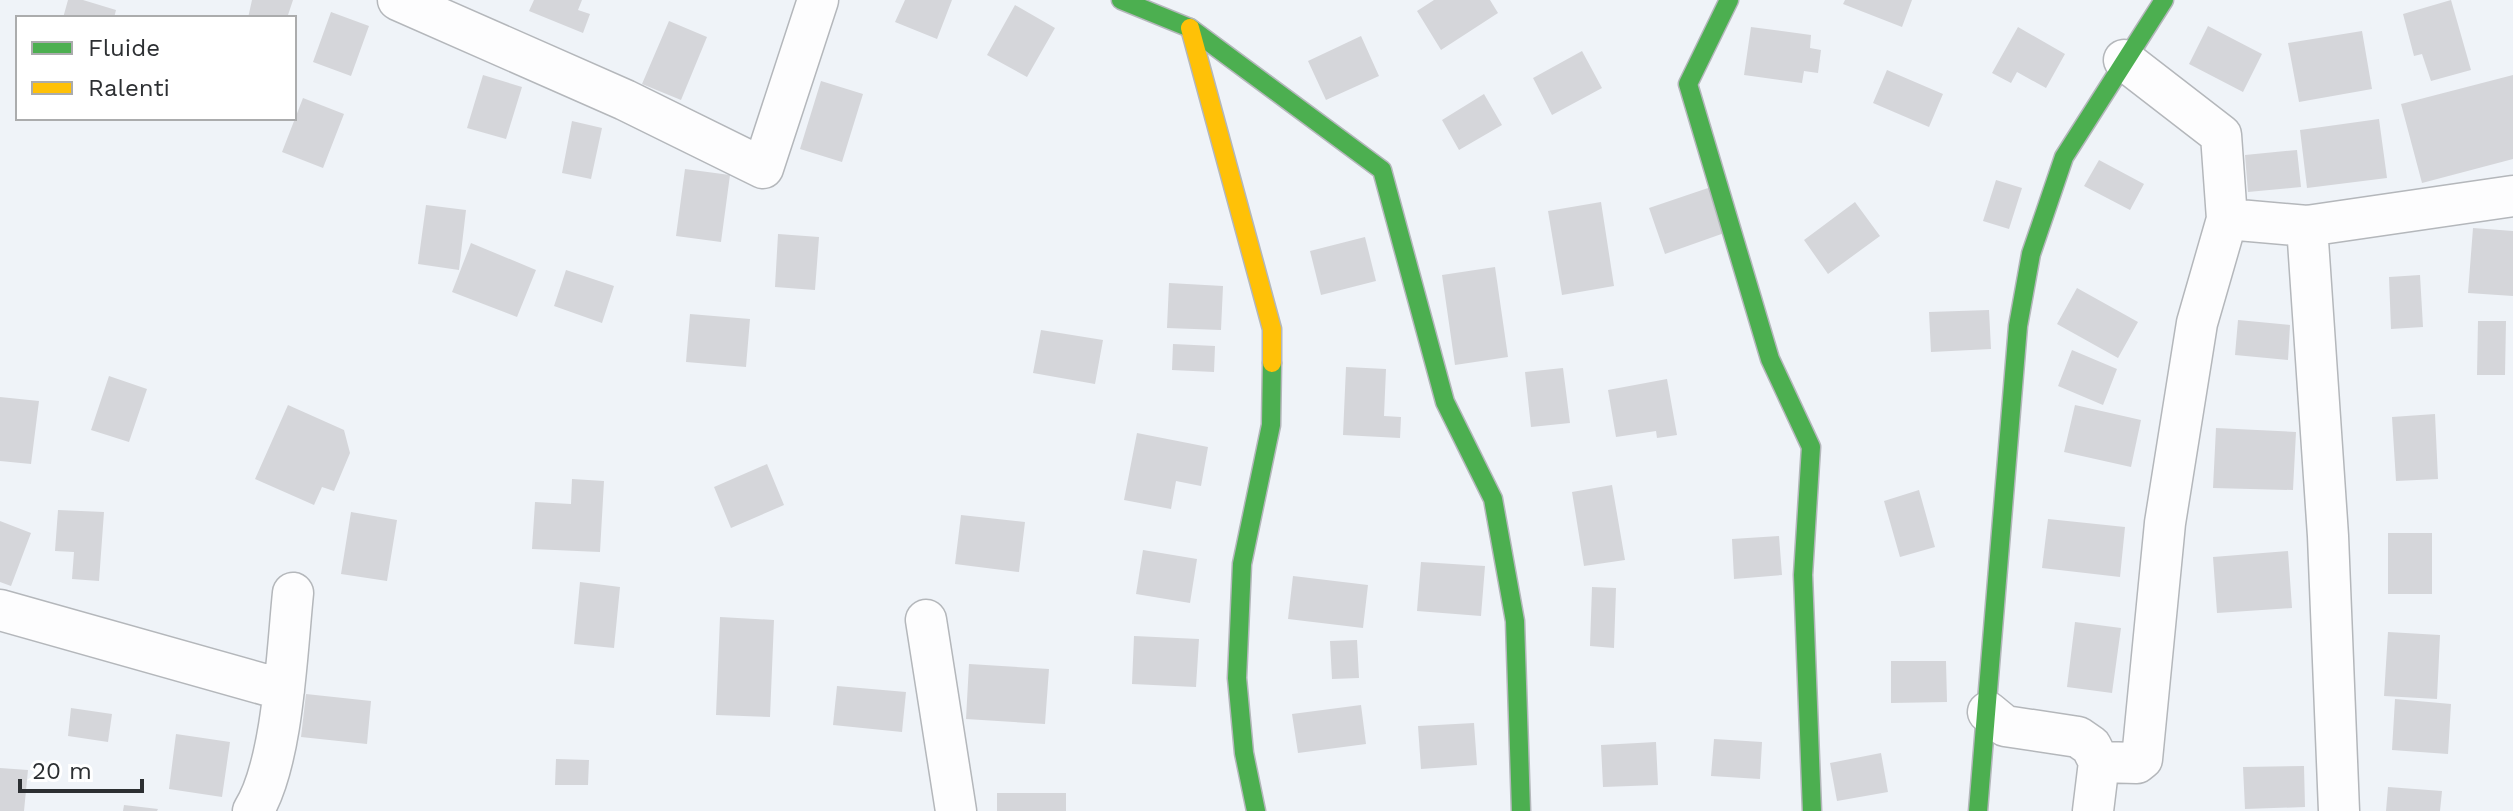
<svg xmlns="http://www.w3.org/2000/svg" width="2513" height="811" font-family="'Work Sans',sans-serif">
	<rect width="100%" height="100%" fill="#eff3f8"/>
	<path fill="#d5d6da" d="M68,0H83L116,10L114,18H63Z
		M252,0H293L287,18H248Z
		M534,0H582L578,10L590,14L583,33L529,11Z
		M905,0H952L937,39L895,22Z
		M1434,0H1490L1498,13L1441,50L1417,11Z
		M1845,0H1912L1902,27L1843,4Z
		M2451,0L2471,70L2431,81L2422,54L2414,56L2403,14Z
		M1015,5L1055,28L1027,77L987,55Z
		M331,12L369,26L351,76L313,62Z
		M669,21L707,37L681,100L642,84Z
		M2208,26L2262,54L2243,92L2189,64Z
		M1751,27L1811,35L1810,48L1821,50L1818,73L1804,71L1802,83L1744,75Z
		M2018,27L2065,54L2046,88L2017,72L2011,83L1992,73Z
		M2362,31L2372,89L2299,102L2288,43Z
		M1361,36L1379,76L1326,100L1308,61Z
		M1582,51L1602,88L1552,115L1533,78Z
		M1887,70L1943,94L1929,127L1873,103Z
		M483,75L522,87L506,139L467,128Z
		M2513,75V159L2422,183L2401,104Z
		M821,81L863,94L842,162L800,149Z
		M1484,94L1502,125L1459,150L1442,120Z
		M303,98L344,114L323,168L282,152Z
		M2379,119L2387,178L2307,188L2300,130Z
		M572,121L602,128L591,179L562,173Z
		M2297,150L2301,187L2248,192L2245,155Z
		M2099,160L2144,184L2130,210L2084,186Z
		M685,169L730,175L721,242L676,236Z
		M1996,180L2022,188L2009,229L1983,221Z
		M1714,186L1730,231L1665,254L1649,208Z
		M1601,202L1614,286L1562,295L1548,211Z
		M1855,202L1880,236L1828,274L1804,240Z
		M426,205L466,210L459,270L418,264Z
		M2473,228L2513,231V296L2468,293Z
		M778,234L819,237L815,290L775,287Z
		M1365,237L1376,281L1321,295L1310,251Z
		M471,243L536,270L517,317L452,292Z
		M1495,267L1508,357L1455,365L1442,275Z
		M566,270L614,286L602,323L554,306Z
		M2420,275L2423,327L2391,329L2389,277Z
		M1169,283L1223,286L1221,330L1167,328Z
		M2077,288L2138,322L2118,358L2057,324Z
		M1989,310L1991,349L1931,352L1929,312Z
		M690,314L750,319L746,367L686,362Z
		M2238,320L2290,325L2288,360L2235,355Z
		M2478,321H2506L2505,375H2477Z
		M1041,330L1103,340L1095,384L1033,373Z
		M1173,344L1215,346L1214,372L1172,370Z
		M2072,350L2117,369L2103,405L2058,386Z
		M1346,367L1386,369L1384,416L1401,417L1400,438L1343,435Z
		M1563,368L1570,423L1531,427L1525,372Z
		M109,376L147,389L129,442L91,430Z
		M1667,379L1677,435L1657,438L1656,431L1616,437L1608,390Z
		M0,397L39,401L31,464L0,461Z
		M288,405L344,430L350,453L334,491L322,487L314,505L255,479Z
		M2075,405L2141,420L2131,467L2064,452Z
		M2435,414L2438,479L2396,481L2392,417Z
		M2216,428L2296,432L2293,490L2213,488Z
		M1137,433L1208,447L1201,486L1176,481L1171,509L1124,500Z
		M767,464L784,505L731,528L714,487Z
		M572,479L604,481L600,552L532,549L535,502L571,504Z
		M1612,485L1625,560L1584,566L1572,492Z
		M1919,490L1935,547L1900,557L1884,501Z
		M58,510L104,512L99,581L72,579L74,552L55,551Z
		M351,512L397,520L387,581L341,574Z
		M961,515L1025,522L1019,572L955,564Z
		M2048,519L2125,527L2120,577L2042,568Z
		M0,521L31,533L11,586L0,582Z
		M2388,533H2432V594H2388Z
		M1779,536L1782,575L1734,579L1732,539Z
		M1143,550L1197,559L1190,603L1136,594Z
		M2288,551L2292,608L2217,613L2213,557Z
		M1421,562L1485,566L1481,616L1417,611Z
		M1293,576L1368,585L1363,628L1288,619Z
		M580,582L620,587L614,648L574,644Z
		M1592,587L1616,588L1614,648L1590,646Z
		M720,617L774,620L770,717L716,715Z
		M2075,622L2121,628L2112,693L2067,687Z
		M2388,632L2440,635L2437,699L2384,696Z
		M1134,636L1199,639L1196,687L1132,684Z
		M1357,640L1359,678L1332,679L1330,641Z
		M1891,661H1946L1947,702L1891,703Z
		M969,664L1049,669L1045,724L966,719Z
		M837,686L906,692L902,732L833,725Z
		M306,694L371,701L367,744L301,737Z
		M2395,699L2451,704L2448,754L2392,750Z
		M1361,705L1366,744L1298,753L1292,714Z
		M71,708L112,714L108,742L68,736Z
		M1474,723L1477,765L1421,769L1418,726Z
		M176,734L230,742L222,797L169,789Z
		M1714,739L1762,742L1760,779L1711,776Z
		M1656,742L1658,785L1603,787L1601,745Z
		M1881,753L1888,792L1837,801L1830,763Z
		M556,759L589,760L588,785H555Z
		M2304,766L2305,807L2245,809L2243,767Z
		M0,768L28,770L24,811H0Z
		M2388,787L2442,791L2440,811H2386Z
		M997,793H1066V811H997Z
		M124,805L158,809L157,811H123Z"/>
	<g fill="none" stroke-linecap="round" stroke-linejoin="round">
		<g stroke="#b4b7bb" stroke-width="43">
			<path id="street" d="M398,0L625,100L763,168L818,0
				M2124,60L2221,135L2227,219L2307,226L2513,196
				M2307,226L2328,536L2339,811
				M0,610L284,690
				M926,620L956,811
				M1988,712L2005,726L2078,737L2091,746L2099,762L2093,811
				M2099,762L2137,763L2142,759L2165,523L2197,323L2227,219
				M253,811C283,763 287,651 293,593"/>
		</g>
		<g stroke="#b4b7bb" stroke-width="21">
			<path id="fast" d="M1121,0L1190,28L1382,170L1445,402L1493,499L1515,621L1521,811
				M1729,0L1688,84L1770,359L1811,447L1803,575L1812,811
				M1256,811L1244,753L1237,678L1242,564L1271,425L1272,363
				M1978,811L2018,326L2031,254L2064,157L2164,0"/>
		</g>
		<g stroke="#b4b7bb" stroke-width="21">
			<path id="slow" d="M1190,28L1272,329V363"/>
		</g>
		<use href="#street" stroke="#fdfdfe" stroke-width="40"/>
		<use href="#fast" stroke="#4caf50" stroke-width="18"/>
		<use href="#slow" stroke="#ffc107" stroke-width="18"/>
	</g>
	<rect x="16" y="16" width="280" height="104" fill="#ffffff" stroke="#abacad" stroke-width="2"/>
	<rect x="32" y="42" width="40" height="12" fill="#4caf50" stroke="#abacad" stroke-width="2"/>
	<text x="88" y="56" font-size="24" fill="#2c2f32">Fluide</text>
	<rect x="32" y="82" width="40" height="12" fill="#ffc107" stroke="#abacad" stroke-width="2"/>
	<text x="88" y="96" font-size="24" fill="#2c2f32">Ralenti</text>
	<path d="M20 779v12h122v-12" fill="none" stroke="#2c2f32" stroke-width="4"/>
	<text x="32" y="779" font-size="24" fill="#2c2f32" stroke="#ffffff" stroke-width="6" paint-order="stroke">20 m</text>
</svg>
